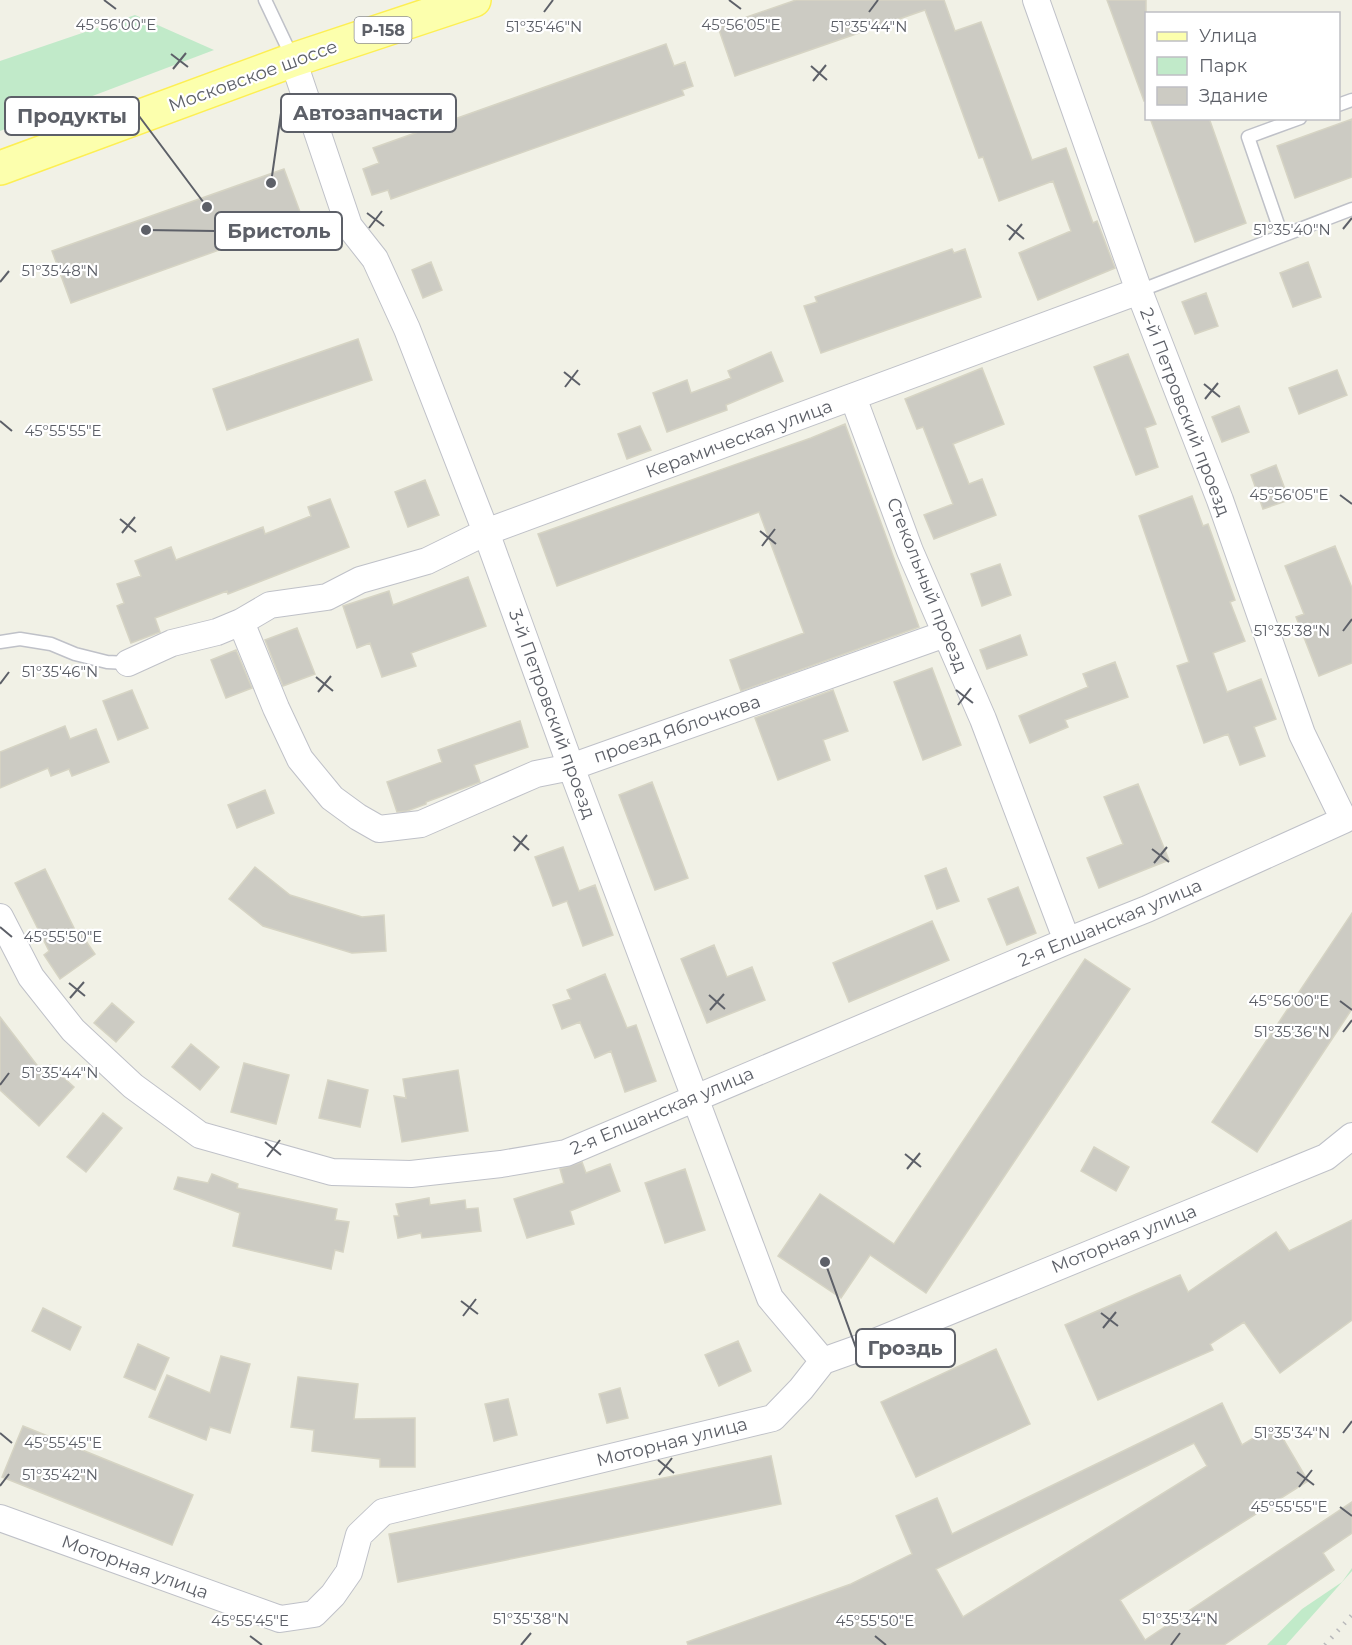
<svg xmlns="http://www.w3.org/2000/svg" width="1352" height="1645" font-family="Montserrat,sans-serif">
	<rect width="100%" height="100%" fill="#f1f1e6"/>
	<path fill="#c1eac9" d="M135,15L214,50L0,131V61Z
		M1352,1568V1571L1286,1645H1267L1302,1609L1342,1582Z"/>
	<path fill="#cccbc3" stroke="#d6d4c4" stroke-width="1.5" fill-rule="evenodd" d="M796,0H944L955,31L981,22L1032,160L1066,148L1093,223L1097,221L1115,268L1038,300L1019,253L1071,231L1053,181L999,201L983,157L979,158L925,10L735,76L718,27Z
		M1107,0H1146V100L1144,101Z
		M666,44L674,66L685,62L693,86L682,90L684,95L391,199L388,190L372,195L363,169L379,163L373,148Z
		M1150,118H1209L1246,223L1195,242Z
		M1352,119V177L1295,198L1277,146Z
		M284,169L303,220L71,303L52,251Z
		M952,249L954,253L965,249L981,297L821,353L804,306L817,302L815,297Z
		M431,262L442,290L423,298L412,270Z
		M1308,262L1321,297L1293,307L1280,273Z
		M1206,293L1218,326L1195,334L1182,302Z
		M358,339L372,380L227,430L213,389Z
		M771,352L783,381L726,405L727,410L667,432L653,393L687,380L691,393L731,378L728,371Z
		M1128,354L1156,424L1145,428L1158,467L1136,475L1094,367Z
		M982,368L1004,424L953,444L969,484L982,479L996,515L934,539L924,515L953,504L923,427L917,429L905,399Z
		M1337,370L1347,395L1299,414L1289,388Z
		M1239,406L1249,432L1222,442L1212,417Z
		M845,424L919,627L741,691L730,660L804,633L759,512L557,586L538,534L811,438Z
		M640,426L651,450L627,459L618,434Z
		M1276,465L1289,500L1263,509L1251,475Z
		M425,480L439,515L408,527L395,492Z
		M1192,496L1203,526L1208,524L1235,600L1230,602L1245,641L1213,653L1227,692L1261,679L1276,719L1254,727L1265,756L1240,765L1228,734L1204,743L1177,666L1189,662L1139,516Z
		M330,499L349,547L228,594L227,591L155,618L160,632L131,643L117,606L124,603L117,584L141,576L135,561L171,547L176,560L263,527L265,534L311,516L308,507Z
		M1335,546L1352,588V663L1319,676L1296,617L1304,614L1285,566Z
		M1000,564L1011,595L982,606L971,574Z
		M468,577L486,626L411,653L416,666L382,677L370,643L357,648L343,606L389,591L393,605Z
		M297,628L315,674L283,686L265,640Z
		M1020,635L1027,655L987,669L980,650Z
		M236,650L252,688L226,698L211,660Z
		M1115,662L1128,697L1065,720L1068,727L1030,743L1019,716L1088,687L1083,674Z
		M932,668L961,745L923,760L894,682Z
		M132,690L148,728L118,740L103,701Z
		M833,690L848,731L823,740L830,760L778,780L755,718Z
		M520,721L528,747L474,765L480,782L426,802V804L407,811L397,812L387,782L442,762L438,750Z
		M65,726L70,739L96,729L109,762L72,776L69,769L51,776L48,768L0,788V752Z
		M652,782L688,878L655,890L619,795Z
		M1138,784L1169,860L1099,888L1087,858L1123,844L1104,797Z
		M265,790L274,813L237,828L228,805Z
		M563,847L579,891L595,885L613,935L583,946L567,901L553,906L535,857Z
		M255,867L290,895L362,917L384,915L386,951L352,953L263,926L229,899Z
		M946,868L959,901L937,909L925,876Z
		M45,869L76,932L79,931L95,954L60,979L44,955L49,951L15,883Z
		M1018,887L1036,933L1007,945L988,899Z
		M1352,913V1009L1257,1152L1212,1122Z
		M932,921L949,960L849,1002L833,963Z
		M714,945L727,977L752,967L765,1000L707,1023L681,959Z
		M1085,959L1130,989L926,1293L870,1255L841,1298L778,1256L820,1194L894,1244Z
		M605,974L627,1028L636,1025L656,1081L625,1092L611,1051L595,1058L580,1022L562,1029L553,1005L571,999L567,990Z
		M112,1003L134,1022L116,1042L94,1023Z
		M0,1017L43,1073L50,1065L74,1087L39,1126L0,1090Z
		M191,1044L219,1067L200,1090L172,1067Z
		M244,1063L289,1075L276,1124L231,1112Z
		M458,1070L468,1131L402,1142L394,1096L406,1098L403,1079Z
		M328,1080L368,1090L360,1127L319,1118Z
		M103,1113L122,1128L86,1172L67,1157Z
		M1094,1147L1129,1167L1116,1191L1081,1171Z
		M582,1162L586,1173L610,1164L620,1191L570,1211L574,1224L527,1238L514,1199L564,1183L560,1169Z
		M685,1169L705,1230L665,1243L645,1183Z
		M212,1174L238,1184L237,1188L337,1209L335,1220L349,1222L343,1252L335,1250L331,1269L233,1246L240,1213L174,1189L178,1177L208,1183Z
		M429,1198L430,1205L465,1200L466,1209L478,1208L481,1231L422,1238L421,1233L398,1238L394,1216H399L396,1204Z
		M1352,1220V1320L1280,1373L1244,1322L1210,1344L1213,1350L1098,1400L1065,1325L1180,1275L1188,1292L1276,1232L1289,1251Z
		M43,1308L81,1327L70,1350L32,1331Z
		M738,1341L751,1371L719,1386L705,1355Z
		M138,1344L169,1358L155,1390L124,1377Z
		M996,1349L1030,1424L916,1477L881,1402Z
		M221,1356L250,1364L230,1433L210,1427L206,1440L149,1417L167,1375L210,1393Z
		M298,1377L358,1384L354,1419L415,1418V1467H380V1459L312,1451L314,1430L291,1427Z
		M620,1388L628,1418L607,1423L599,1394Z
		M508,1399L517,1435L494,1441L485,1404Z
		M1222,1403L1242,1445L1275,1425L1308,1481L1120,1600L1145,1640L1352,1502V1533L1323,1553L1334,1570L1224,1645H688L687,1642L851,1584L912,1554L896,1516L937,1498L952,1534ZM1194,1443L1207,1466L963,1617L936,1569Z
		M23,1426L193,1495L172,1545L2,1477Z
		M771,1456L781,1504L398,1582L389,1534Z"/>
	<g fill="none" stroke-linecap="round" stroke-linejoin="round">
		<g stroke="#bfc1c8" stroke-width="15">
			<path id="service" d="M265,0L293,59
				M1338,105L1352,100
				M1282,236L1248,137L1300,118
				M1139,291L1352,209
				M0,642L20,639L51,644L75,654L107,662L128,663"/>
		</g>
		<g stroke="#bfc1c8" stroke-width="28">
			<path id="minor" d="M293,60L349,226L375,259L407,329L486,532L571,767L770,1298L823,1361
				M853,397L910,551L983,719L1067,941
				M241,622L276,708L300,759L332,798L358,817L379,829L421,824L536,774L571,767L945,634
				M128,663L172,643L217,632L241,622L270,605L327,597L360,580L427,561L486,532L1139,291
				M0,917L31,977L73,1030L133,1086L200,1135L332,1172L411,1174L501,1164L566,1153L1067,941L1147,909L1344,820L1302,734L1220,500L1139,291L1036,0
				M0,1518L280,1619L314,1614L333,1595L349,1572L359,1535L383,1512L773,1418L801,1389L823,1361L865,1346L1326,1157L1352,1136"/>
		</g>
		<g stroke="#fdef53" stroke-width="36">
			<path id="primary" d="M0,168L293,60L474,0"/>
		</g>
		<use href="#service" stroke="#fff" stroke-width="12"/>
		<use href="#minor" stroke="#fff" stroke-width="26"/>
		<use href="#primary" stroke="#fcffad" stroke-width="33"/>
		<path stroke="#b9b9bb" stroke-width="4.5" stroke-dasharray="1.5 8" stroke-linecap="butt" d="M1325,1645L1352,1615"/>
	</g>
	<path fill="none" stroke="#5d6068" stroke-width="2" d="M104,0L116,9M729,0L741,9M544,12L553,0M869,12L878,0M171,54L188,67M811,66L827,80M173,69L186,53M813,81L826,65M367,213L384,226M1007,225L1024,239M369,228L382,211M1343,229L1352,218M1009,240L1022,224M0,282L9,271M564,372L580,385M1204,384L1220,397M565,387L578,370M1205,399L1218,383M0,421L12,431M1340,495L1352,504M120,519L136,532M760,531L776,544M122,533L135,517M762,546L775,529M1343,631L1352,619M316,677L333,691M0,684L9,672M956,690L973,703M318,692L331,676M958,705L971,688M513,836L529,850M1152,849L1169,862M514,851L527,835M1154,863L1167,847M0,927L12,937M69,983L85,996M709,995L725,1009M70,998L84,982M1340,1001L1352,1010M710,1010L724,994M1343,1032L1352,1020M0,1085L9,1073M265,1142L281,1155M905,1154L921,1167M267,1157L280,1140M907,1169L920,1153M461,1301L478,1314M1101,1313L1118,1326M463,1316L476,1299M1103,1328L1116,1312M0,1433L12,1443M1343,1433L1352,1421M658,1460L674,1473M1297,1472L1314,1485M659,1475L672,1458M0,1486L9,1474M1299,1487L1312,1470M1340,1507L1352,1516M250,1636L262,1645M875,1636L886,1645M521,1645L531,1633M1171,1645L1180,1633"/>
	<g text-anchor="middle" stroke-width="4.5" stroke-linejoin="round" paint-order="stroke">
		<rect fill="#fff" stroke="#8e9095" stroke-width="1.5" x="354.5" y="17" width="57" height="26" rx="4.5"/>
		<g font-size="16" font-weight="bold" fill="#5d6068">
			<text x="383" y="36">Р-158</text>
		</g>
		<g font-size="18" fill="#5d6068" stroke="#fff">
			<text transform="translate(253 76) rotate(-20)" y="6">Московское шоссе</text>
			<text transform="translate(1185 412) rotate(69)" y="6">2-й Петровский проезд</text>
			<text transform="translate(739 439) rotate(-20)" y="6">Керамическая улица</text>
			<text transform="translate(927 585) rotate(68)" y="6">Стекольный проезд</text>
			<text transform="translate(552 714) rotate(70)" y="6">3-й Петровский проезд</text>
			<text transform="translate(677 729) rotate(-19)" y="6">проезд Яблочкова</text>
			<text transform="translate(1110 923) rotate(-23)" y="6">2-я Елшанская улица</text>
			<text transform="translate(662 1111) rotate(-23)" y="6">2-я Елшанская улица</text>
			<text transform="translate(1124 1239) rotate(-22)" y="6">Моторная улица</text>
			<text transform="translate(672 1442) rotate(-14)" y="6">Моторная улица</text>
			<text transform="translate(135 1567) rotate(20)" y="6">Моторная улица</text>
		</g>
	</g>
	<g font-size="15" text-anchor="middle" fill="#5d6068" stroke="#fff" stroke-width="4.5" stroke-linejoin="round" paint-order="stroke">
		<text x="116" y="30">45°56'00"E</text>
		<text x="741" y="30">45°56'05"E</text>
		<text x="544" y="32">51°35'46"N</text>
		<text x="869" y="32">51°35'44"N</text>
		<text x="1292" y="235">51°35'40"N</text>
		<text x="60" y="276">51°35'48"N</text>
		<text x="63" y="436">45°55'55"E</text>
		<text x="1289" y="500">45°56'05"E</text>
		<text x="1292" y="636">51°35'38"N</text>
		<text x="60" y="677">51°35'46"N</text>
		<text x="63" y="942">45°55'50"E</text>
		<text x="1289" y="1006">45°56'00"E</text>
		<text x="1292" y="1037">51°35'36"N</text>
		<text x="60" y="1078">51°35'44"N</text>
		<text x="1292" y="1438">51°35'34"N</text>
		<text x="63" y="1448">45°55'45"E</text>
		<text x="60" y="1480">51°35'42"N</text>
		<text x="1289" y="1512">45°55'55"E</text>
		<text x="531" y="1624">51°35'38"N</text>
		<text x="1180" y="1624">51°35'34"N</text>
		<text x="250" y="1626">45°55'45"E</text>
		<text x="875" y="1626">45°55'50"E</text>
	</g>
	<path fill="none" stroke="#5d6068" stroke-width="2" d="M271 183L281 113M207 207L139 116M146 230L215 231M825 1262L856 1348"/>
	<g fill="#5d6068" stroke="#fff" stroke-width="2">
		<circle cx="271" cy="183" r="6"/>
		<circle cx="207" cy="207" r="6"/>
		<circle cx="146" cy="230" r="6"/>
		<circle cx="825" cy="1262" r="6"/>
	</g>
	<g fill="#fff" stroke="#5d6068" stroke-width="2">
		<rect x="281" y="94" width="175" height="38" rx="6"/>
		<rect x="5" y="97" width="134" height="38" rx="6"/>
		<rect x="215" y="212" width="127" height="38" rx="6"/>
		<rect x="856" y="1329" width="99" height="38" rx="6"/>
	</g>
	<g font-size="20" text-anchor="middle" font-weight="bold" fill="#5d6068">
		<text x="368" y="120">Автозапчасти</text>
		<text x="72" y="123">Продукты</text>
		<text x="279" y="238">Бристоль</text>
		<text x="905" y="1355">Гроздь</text>
	</g>
	<rect x="1145" y="12" width="195" height="108" fill="#ffffff" stroke="#bebfc3" stroke-width="1.5"/>
	<rect x="1157" y="32" width="30" height="9" fill="#fcffad" stroke="#bebfc3" stroke-width="1.5"/>
	<text x="1199" y="42" font-size="18" fill="#5d6068">Улица</text>
	<rect x="1157" y="57" width="30" height="18" fill="#c1eac9" stroke="#bebfc3" stroke-width="1.5"/>
	<text x="1199" y="72" font-size="18" fill="#5d6068">Парк</text>
	<rect x="1157" y="87" width="30" height="18" fill="#cccbc3" stroke="#bebfc3" stroke-width="1.5"/>
	<text x="1199" y="102" font-size="18" fill="#5d6068">Здание</text>
</svg>
